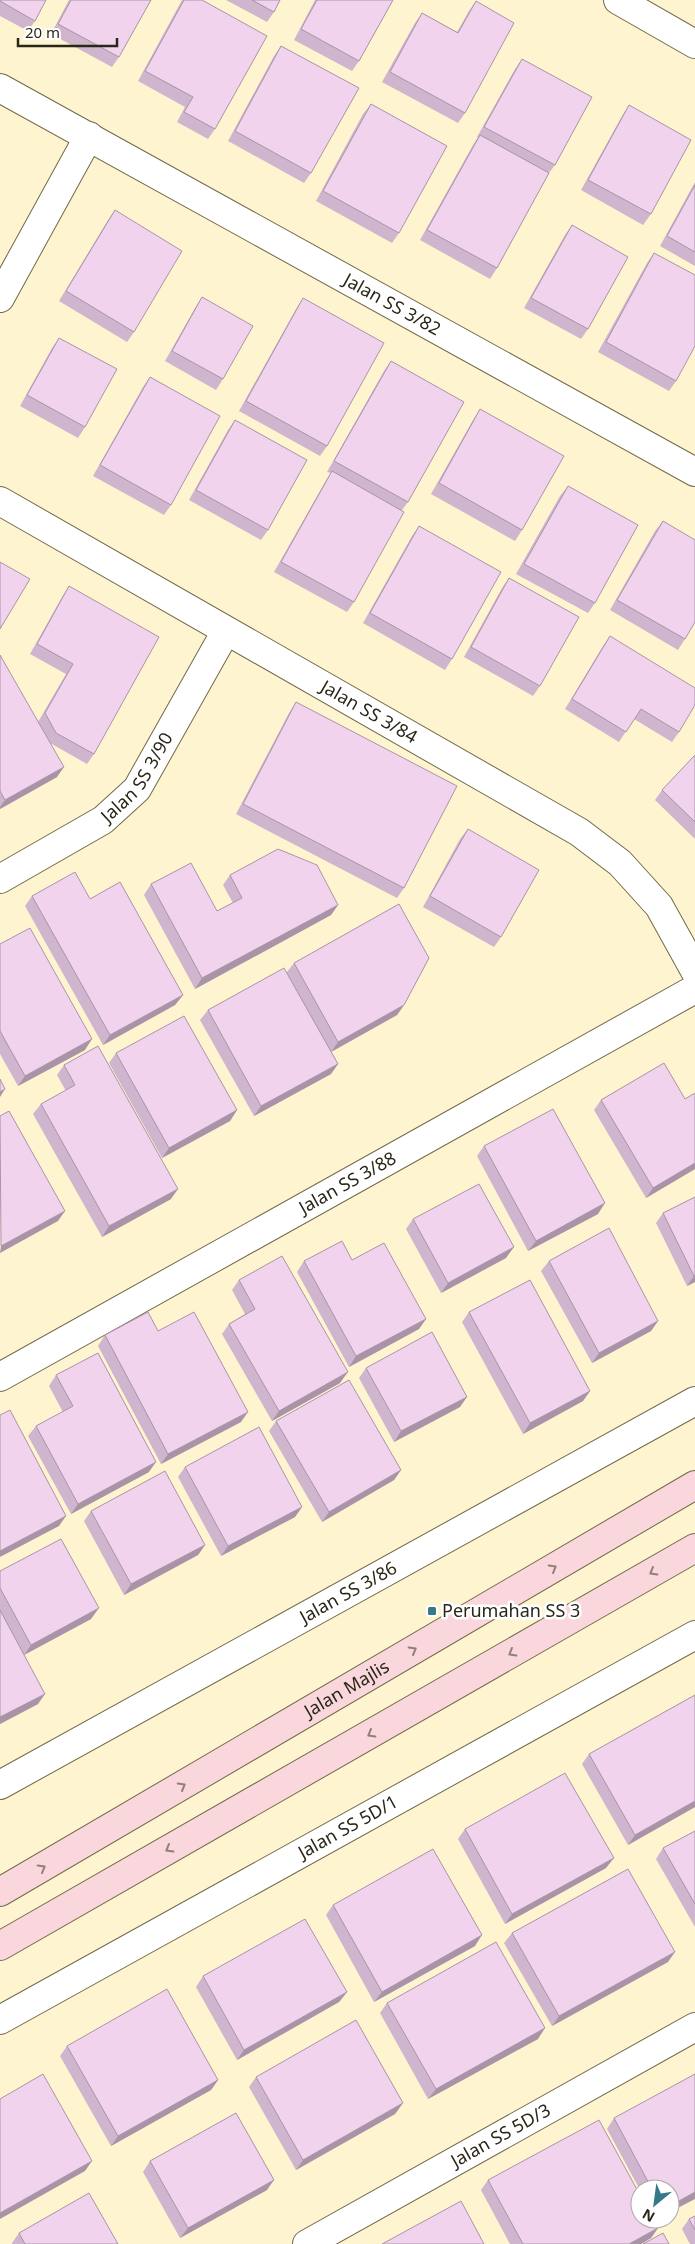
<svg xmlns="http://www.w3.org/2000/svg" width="695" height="2244" font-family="'Noto Sans',sans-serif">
	<rect width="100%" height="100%" fill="#fef4d0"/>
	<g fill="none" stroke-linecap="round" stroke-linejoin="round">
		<g stroke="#716949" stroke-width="30">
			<g id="minor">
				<path id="s1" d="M0,88L695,472"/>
				<path d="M0,298L89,136"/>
				<path id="s2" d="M0,501L579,832L620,863L659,906L695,971"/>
				<path id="s3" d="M0,879L103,820L137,789L226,631"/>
				<path id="s4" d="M0,1377L695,989"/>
				<path id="s5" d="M0,1785L695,1401"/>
				<path id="s6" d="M0,2020L695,1635"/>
				<path id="s7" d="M307,2244L695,2027"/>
			</g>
		</g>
		<g stroke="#716949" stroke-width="30">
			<path id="tertiary" d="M618,0L695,44"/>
		</g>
		<g stroke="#716949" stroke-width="30">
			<g id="secondary">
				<path id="s8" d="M0,1892L695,1485"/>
				<path d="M0,1946L695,1548"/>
			</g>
		</g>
		<use href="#minor" stroke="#fff" stroke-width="28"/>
		<use href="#tertiary" stroke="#fff" stroke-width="28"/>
		<use href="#secondary" stroke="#f9d7dd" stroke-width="28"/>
	</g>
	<path fill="#cfb5cd" d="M0,0L35,21L28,31L0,16Z
		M69,0H151L119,57L112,67L51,34Z
		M182,0H202L215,129L208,139L177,122L185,107L138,81Z
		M226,0H280L274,12L267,22Z
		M315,0H393L359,61L352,71L294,40Z
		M476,1L465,113L458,123L382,82L415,23L422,13L457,32L469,11Z
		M281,46L311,173L304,183L228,141L274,56Z
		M522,59L555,165L549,173L497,268L490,279L420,240L473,145L478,137H477L515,69Z
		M371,104L399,233L392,243L316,201L363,114Z
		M629,105L651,214L643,225L581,190L622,116Z
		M695,182V266L660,246Z
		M115,210L134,332L127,342L59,301L108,220Z
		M572,225L588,329L581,339L524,308L565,235Z
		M654,253L676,381L669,391L598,352L647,263Z
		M202,297L223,379L216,390L165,361L195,308Z
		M303,298L327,446L320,456L239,411L296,309Z
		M59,338L85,427L78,438L20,406L52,348Z
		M391,361L408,502L402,510L354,602L347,612L274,572L325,482L331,473L327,472L384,371Z
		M150,377L171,505L164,515L93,476L143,387Z
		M480,409L522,530L515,541L431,494L473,420Z
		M235,420L268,530L261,540L189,500L228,430Z
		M568,486L595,603L588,613L516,574L560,496Z
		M663,521L685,639L678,650L610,610L655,531Z
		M419,526L452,659L445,670L363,623L412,536Z
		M509,578L540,686L533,696L464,657L502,588Z
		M69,586L94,754L87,764L50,743L57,777L0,809V655L38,722L66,674L30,654L62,597Z
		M610,636L679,732L672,742L634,719L619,742L565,709L603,646Z
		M296,702L404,888L397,898L236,814L289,713Z
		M695,755V839L655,800L662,790Z
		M468,829L501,937L494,947L423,907L460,839Z
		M230,875L338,905L331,915L195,989L144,895L151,884L217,911L233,903L223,885Z
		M32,896L90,899L183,995L175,1005L103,1045L25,906Z
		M0,944L85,1050L18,1086L0,1054Z
		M294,963L404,1005L397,1015L331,1052L338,1064L331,1074L254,1116L200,1020L208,1010L287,972Z
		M116,1053L237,1110L230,1121L162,1158L109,1063Z
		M64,1065L171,1199L102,1237L33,1114L41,1104L66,1091L57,1075Z
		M601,1100L695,1169L646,1198L594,1110Z
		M484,1146L598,1214L528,1251L477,1156Z
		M695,1197V1282L687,1286L656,1223L663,1213Z
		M413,1219L506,1258L441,1293L406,1229Z
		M352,1260L426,1319L419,1329L349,1367L297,1272L304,1261Z
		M549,1261L658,1321L651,1331L592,1363L541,1271Z
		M239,1280L340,1383L272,1421L222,1334L229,1324L245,1314L232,1290Z
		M469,1312L590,1391L583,1401L523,1434L462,1322Z
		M158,1331L241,1422L161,1464L98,1346L105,1335Z
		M366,1368L460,1407L394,1442L359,1378Z
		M56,1375L149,1472L71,1514L28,1436L36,1426L63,1412L49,1386Z
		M276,1421L401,1470L394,1480L322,1522L269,1431Z
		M185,1467L302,1507L295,1517L221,1556L178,1477Z
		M91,1511L205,1545L198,1555L124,1595L84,1521Z
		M0,1571L91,1619L24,1655L38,1704L0,1724Z
		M695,1695V1807L628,1845L582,1764L589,1754Z
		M465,1829L606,1868L505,1924L458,1839Z
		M695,1831V1927L656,1859L663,1848Z
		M333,1905L475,1946L374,2002L326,1915Z
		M512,1933L668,1962L552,2026L504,1943Z
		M203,1976L347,1992L339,2002L237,2060L196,1987Z
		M387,2003L538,2039L428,2099L380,2013Z
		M67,2046L218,2080L211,2090L111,2146L60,2056Z
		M256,2077L403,2103L395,2114L296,2170L249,2087Z
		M614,2118L670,2189H640V2190L607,2129Z
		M150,2161L267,2190L180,2238L143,2172Z
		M488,2180L658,2228L651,2238L641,2244H510L481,2190Z
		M695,2216V2244H690L682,2229L689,2219Z
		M19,2233L118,2244H12V2243Z"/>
	<path fill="#a994a7" d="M64,767L57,777L0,809V807L5,800Z
		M338,905L331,915L195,989L202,978Z
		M183,995L175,1005L103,1045L110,1035Z
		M404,1005L397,1015L331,1052L338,1042Z
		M92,1039L85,1050L18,1086L25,1076Z
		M338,1064L331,1074L254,1116L261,1106Z
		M5,1089L0,1097V1092Z
		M237,1110L230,1121L162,1158L169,1148Z
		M695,1163V1169L646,1198L653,1188Z
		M178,1189L171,1199L102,1237L109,1226Z
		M605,1203L598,1214L528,1251L536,1241Z
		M65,1211L58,1221L0,1253L1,1246Z
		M514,1247L506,1258L441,1293L448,1283Z
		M695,1275V1282L687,1286L694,1276Z
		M426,1319L419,1329L349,1367L356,1356Z
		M658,1321L651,1331L592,1363L599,1353Z
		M348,1372L340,1383L272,1421L279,1411Z
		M590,1391L583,1401L523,1434L530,1423Z
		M467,1397L460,1407L394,1442L401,1431Z
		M248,1412L241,1422L161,1464L168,1454Z
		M156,1462L149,1472L71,1514L78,1504Z
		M401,1470L394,1480L322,1522L329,1512Z
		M302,1507L295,1517L221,1556L228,1546Z
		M66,1516L59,1526L0,1557V1551Z
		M205,1545L198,1555L124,1595L131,1584Z
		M99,1608L91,1619L24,1655L31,1645Z
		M45,1694L38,1704L0,1724V1717Z
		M695,1801V1807L628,1845L635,1835Z
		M614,1858L606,1868L505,1924L512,1914Z
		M482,1935L475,1946L374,2002L382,1992Z
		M675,1952L668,1962L552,2026L559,2016Z
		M347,1992L339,2002L237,2060L244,2050Z
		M545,2028L538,2039L428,2099L436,2089Z
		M218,2080L211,2090L111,2146L118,2136Z
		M403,2103L395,2114L296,2170L303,2160Z
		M92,2161L85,2171L0,2219V2213Z
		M274,2180L267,2190L180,2238L188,2228Z
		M695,2192V2199L670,2212V2206Z
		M658,2228L651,2238L641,2244H629Z"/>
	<path fill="#f1d3ee" stroke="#a994a7" d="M0,0H46L35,21L0,1Z
		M71,0H151L119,57L58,24Z
		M184,0H202L267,36L215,129L184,112L193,97L145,71Z
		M252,0H280L274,12Z
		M317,0H393L359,61L301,29Z
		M476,1L514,23L465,113L390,72L422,13L458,33Z
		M281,46L359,88L311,173L235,131Z
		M522,59L592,97L555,165L484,127Z
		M371,104L447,146L399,233L323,191Z
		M629,105L691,140L651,214L588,180Z
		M480,135L549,173L497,268L427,230Z
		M695,185V252L667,236Z
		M115,210L182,251L134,332L66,291Z
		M572,225L628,257L588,329L531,298Z
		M654,253L695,275V346L676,381L606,342Z
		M202,297L253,326L223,379L172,351Z
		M303,298L384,343L327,446L246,401Z
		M59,338L117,369L85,427L27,395Z
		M391,361L464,402L408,502L334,461Z
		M150,377L220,416L171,505L100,465Z
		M480,409L564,456L522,530L439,483Z
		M235,420L307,460L268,530L196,490Z
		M332,471L404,512L354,602L281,562Z
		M568,486L638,525L595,603L524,564Z
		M663,521L695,540V622L685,639L617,600Z
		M419,526L501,572L452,659L370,613Z
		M0,562L30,579L0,629Z
		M509,578L579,617L540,686L471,647Z
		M69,586L159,637L94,754L56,733L45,713L73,664L37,644Z
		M610,636L695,688V705L679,732L641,709L626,732L572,699Z
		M0,655L64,767L5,800L0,791Z
		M296,702L457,786L404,888L243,804Z
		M695,755V822L662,790Z
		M468,829L539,870L501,937L430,896Z
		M278,849L317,865L338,905L202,978L151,884L191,863L217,911L242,898L230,875Z
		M75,872L90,899L120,882L183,995L110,1035L32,896Z
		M399,904L429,958L404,1005L338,1042L294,963Z
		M30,928L92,1039L25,1076L0,1031V944Z
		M284,968L338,1064L261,1106L208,1010Z
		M184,1016L237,1110L169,1148L116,1053Z
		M98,1046L178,1189L109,1226L41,1104L75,1085L64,1065Z
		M664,1063L685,1099L695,1093V1163L653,1188L601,1100Z
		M0,1079L5,1089L0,1092Z
		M553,1109L605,1203L536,1241L484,1146Z
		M9,1111L65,1211L1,1246L0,1116Z
		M479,1184L514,1247L448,1283L413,1219Z
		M695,1197V1275L694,1276L663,1213Z
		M609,1228L658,1321L599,1353L549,1261Z
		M342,1241L352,1260L384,1243L426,1319L356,1356L304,1261Z
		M282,1256L348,1372L279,1411L229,1324L255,1309L239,1280Z
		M530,1280L590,1391L530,1423L469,1312Z
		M148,1312L158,1331L194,1312L248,1412L168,1454L105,1335Z
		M432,1332L467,1397L401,1431L366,1368Z
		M98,1353L156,1462L78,1504L36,1426L73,1406L56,1375Z
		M349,1380L401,1470L329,1512L276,1421Z
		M10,1410L66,1516L0,1551V1415Z
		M259,1427L302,1507L228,1546L185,1467Z
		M165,1471L205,1545L131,1584L91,1511Z
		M61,1539L99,1608L31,1645L0,1588V1571Z
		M0,1610L45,1694L0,1717Z
		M695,1695V1801L635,1835L589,1754Z
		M565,1773L614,1858L512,1914L465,1829Z
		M695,1831V1904L663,1848Z
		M433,1849L482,1935L382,1992L333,1905Z
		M628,1869L675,1952L559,2016L512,1933Z
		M305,1919L347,1992L244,2050L203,1976Z
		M496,1942L545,2028L436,2089L387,2003Z
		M167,1989L218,2080L118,2136L67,2046Z
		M356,2020L403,2103L303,2160L256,2077Z
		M43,2074L92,2161L0,2213V2099Z
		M695,2074V2192L670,2206V2189H652L614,2118Z
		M236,2113L274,2180L188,2228L150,2161Z
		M599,2120L640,2195V2219H653L658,2228L629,2244H523L488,2180Z
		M89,2193L118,2244H25L19,2233Z
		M461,2201L484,2244H382Z
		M695,2216V2230L689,2219Z
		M663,2233L669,2244H643Z"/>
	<defs><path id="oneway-chevron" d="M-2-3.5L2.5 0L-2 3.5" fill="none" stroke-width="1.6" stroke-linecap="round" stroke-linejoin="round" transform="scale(1.25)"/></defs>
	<g stroke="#927f7b">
		<use href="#oneway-chevron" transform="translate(553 1568) rotate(-30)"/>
		<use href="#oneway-chevron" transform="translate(653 1572) rotate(150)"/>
		<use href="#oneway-chevron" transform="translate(413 1650) rotate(-30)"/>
		<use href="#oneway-chevron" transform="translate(512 1653) rotate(150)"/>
		<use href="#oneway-chevron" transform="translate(371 1734) rotate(150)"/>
		<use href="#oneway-chevron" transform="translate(182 1786) rotate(-30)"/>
		<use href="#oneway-chevron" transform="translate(169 1849) rotate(150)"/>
		<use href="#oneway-chevron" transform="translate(42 1868) rotate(-30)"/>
	</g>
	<rect fill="#367a8a" stroke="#fff" stroke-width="2" x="427" y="1606" width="10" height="10" rx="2.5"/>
	<g text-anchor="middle" stroke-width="5" stroke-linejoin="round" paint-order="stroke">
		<g font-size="18" fill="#2a2719" stroke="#fff">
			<text dy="6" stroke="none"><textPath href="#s1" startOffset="448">Jalan SS 3/82</textPath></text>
			<text dy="6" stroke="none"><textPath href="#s2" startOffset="425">Jalan SS 3/84</textPath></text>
			<text dy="6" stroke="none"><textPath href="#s3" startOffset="174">Jalan SS 3/90</textPath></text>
			<text dy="6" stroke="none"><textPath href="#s4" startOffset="398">Jalan SS 3/88</textPath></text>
			<text dy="6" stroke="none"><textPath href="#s5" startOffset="398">Jalan SS 3/86</textPath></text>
			<text dy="6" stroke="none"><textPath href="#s8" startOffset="402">Jalan Majlis</textPath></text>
			<text dy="6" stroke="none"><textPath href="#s6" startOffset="398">Jalan SS 5D/1</textPath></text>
			<text dy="6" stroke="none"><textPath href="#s7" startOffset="222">Jalan SS 5D/3</textPath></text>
		</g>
		<g font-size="18" fill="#2a2719" stroke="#fff" text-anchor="start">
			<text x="442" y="1617">Perumahan SS 3</text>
		</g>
	</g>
	<g transform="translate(655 2204) rotate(209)"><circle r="24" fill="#ffffff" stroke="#aaa9a3"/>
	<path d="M0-4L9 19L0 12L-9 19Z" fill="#367a8a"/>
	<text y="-8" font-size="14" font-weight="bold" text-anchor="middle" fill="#2a2719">N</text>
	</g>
	<path d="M18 38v8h99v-8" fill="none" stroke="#2a2719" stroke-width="2.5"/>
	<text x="25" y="38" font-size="15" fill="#2a2719" stroke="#ffffff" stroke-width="4" paint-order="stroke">20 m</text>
</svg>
